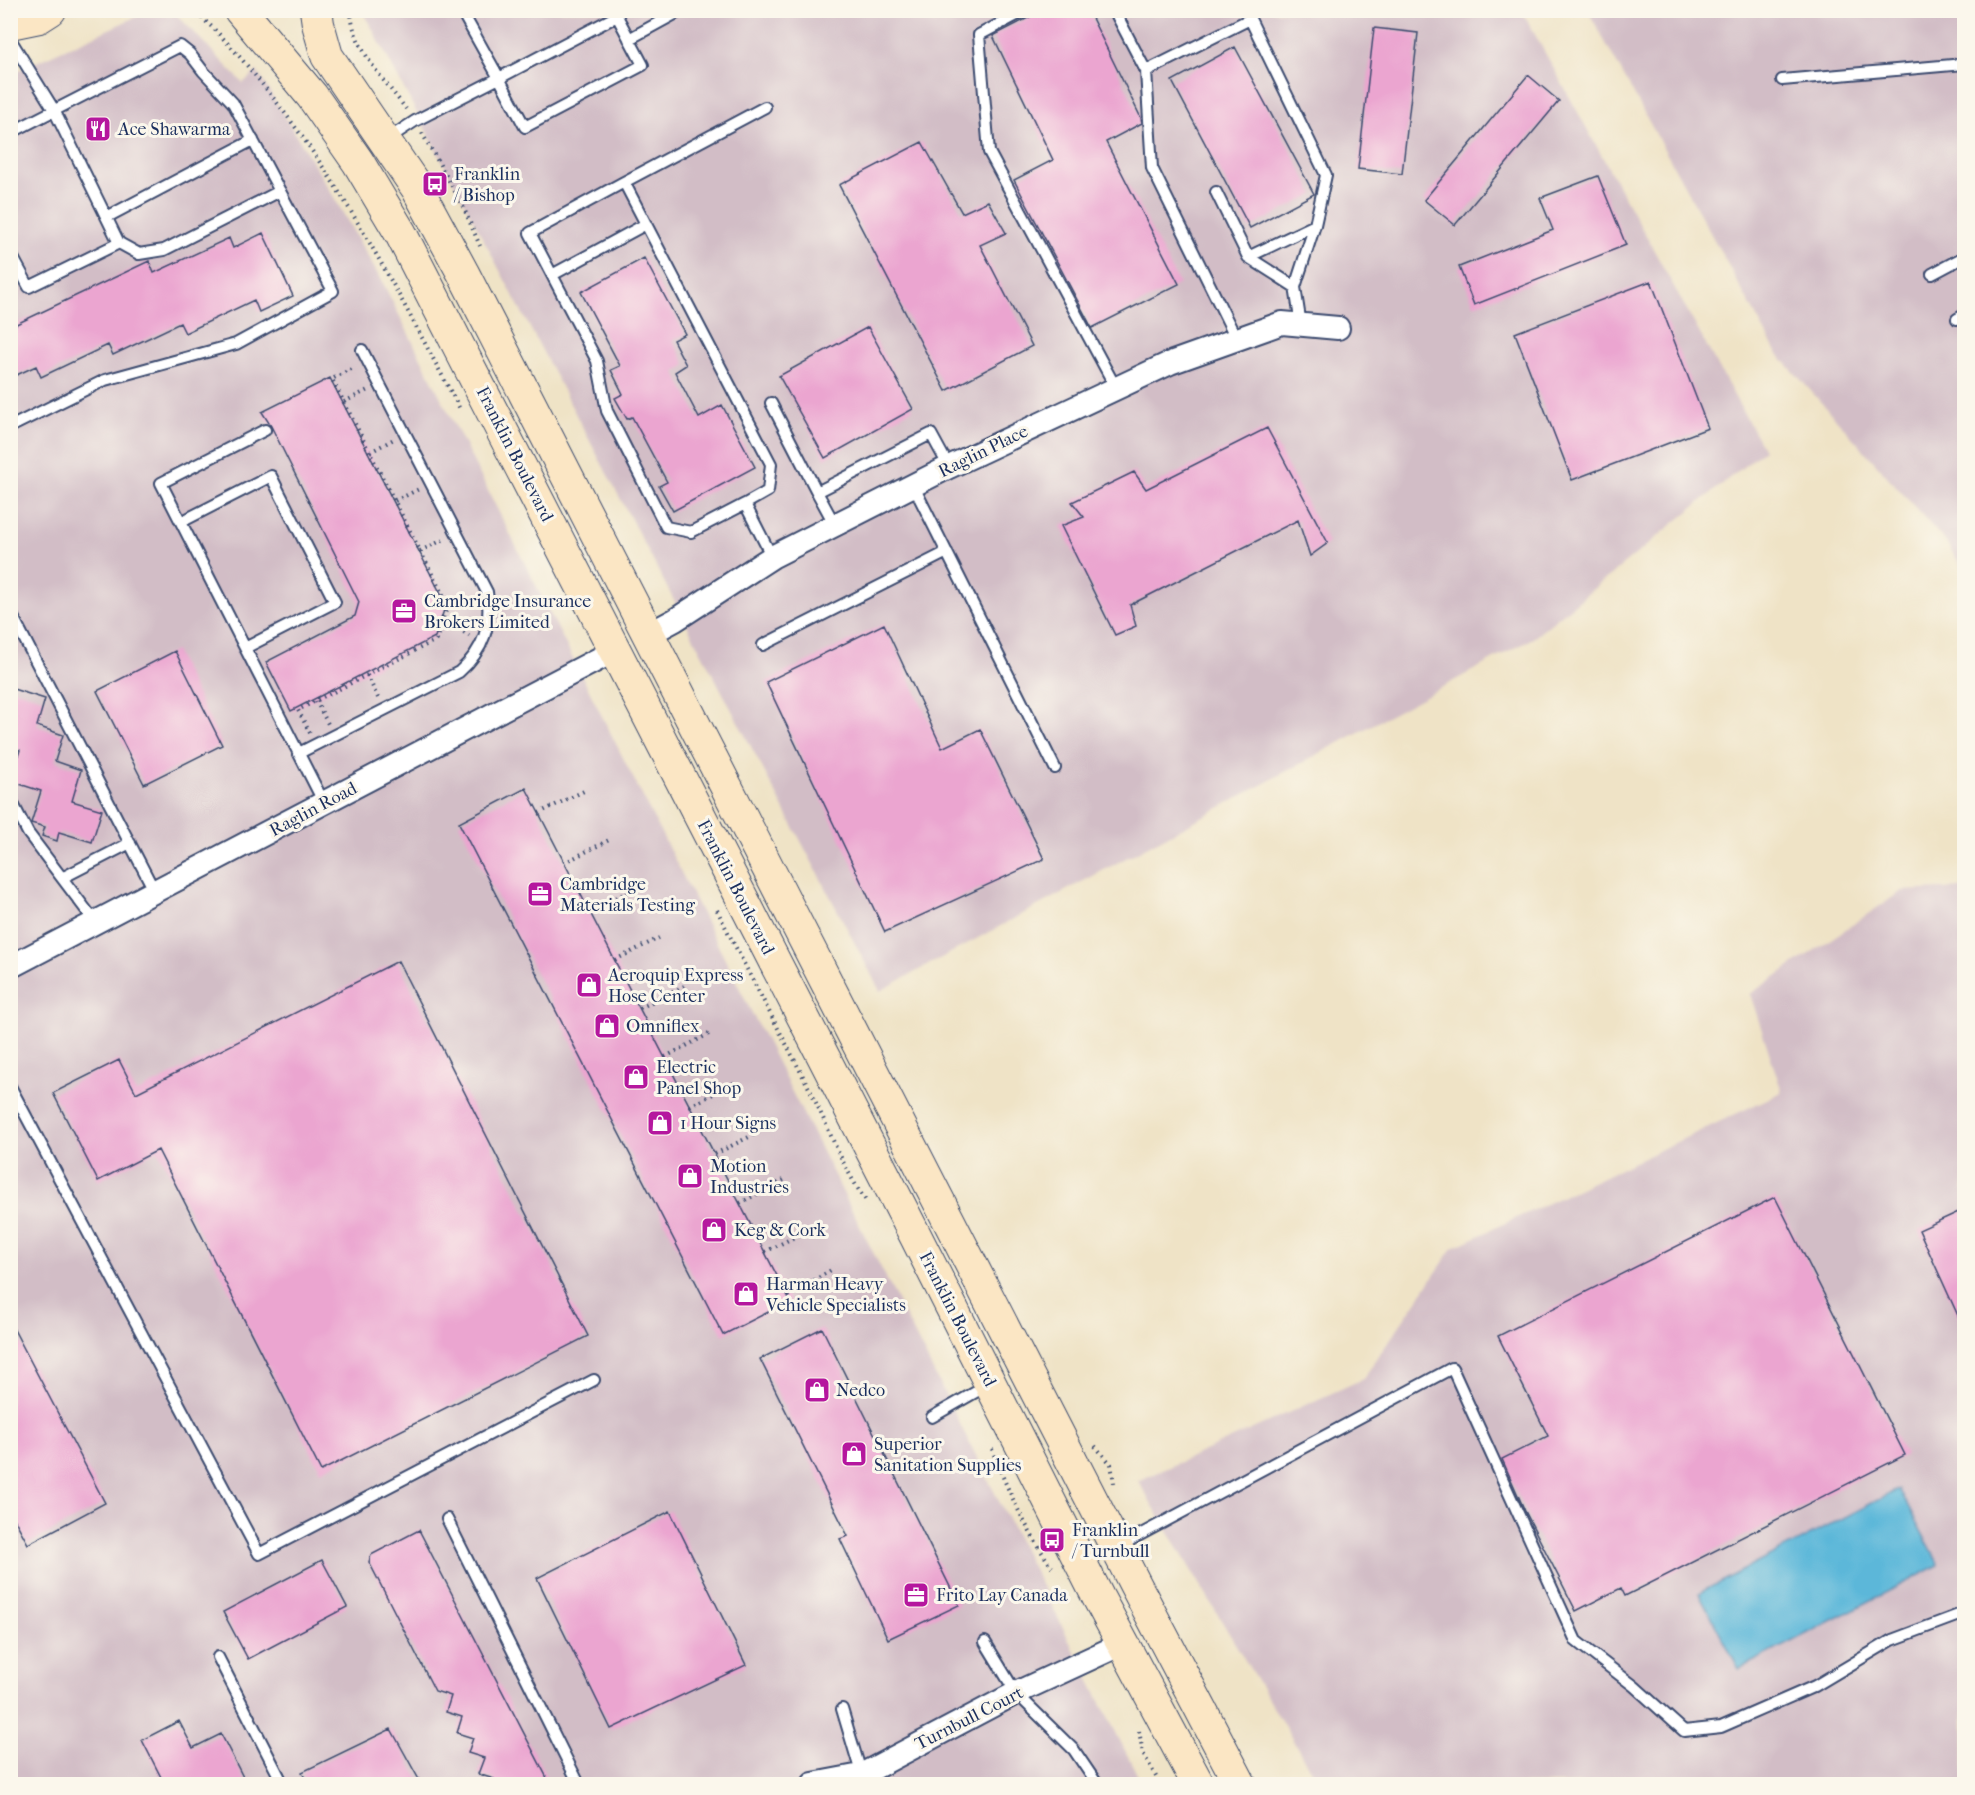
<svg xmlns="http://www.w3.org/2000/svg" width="1975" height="1795" font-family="'IM FELL French Canon',serif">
	<rect width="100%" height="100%" fill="#fbf7ec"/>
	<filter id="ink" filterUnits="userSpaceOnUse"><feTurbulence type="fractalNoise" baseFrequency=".0167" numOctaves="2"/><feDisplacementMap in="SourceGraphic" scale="12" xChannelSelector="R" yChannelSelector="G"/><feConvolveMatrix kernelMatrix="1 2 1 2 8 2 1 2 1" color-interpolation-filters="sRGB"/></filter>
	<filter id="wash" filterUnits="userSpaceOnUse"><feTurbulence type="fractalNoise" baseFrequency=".008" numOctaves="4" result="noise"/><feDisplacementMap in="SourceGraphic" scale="24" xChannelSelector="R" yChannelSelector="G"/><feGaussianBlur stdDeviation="1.35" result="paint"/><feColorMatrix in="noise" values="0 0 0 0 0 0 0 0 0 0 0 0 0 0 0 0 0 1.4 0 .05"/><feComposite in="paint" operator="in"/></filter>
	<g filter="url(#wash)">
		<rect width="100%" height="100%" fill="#efe3c6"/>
		<path fill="#d2bdc6" d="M363,11H1522L1764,450L1533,638L880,991Z
			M1588,11H1964V570L1945,541L1776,352Z
			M140,15H177L243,83L257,71L335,199L385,287L1142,1784H11L10,74Z
			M1964,888V1784H1319L1138,1481L1363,1379L1453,1248L1782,1092L1750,994L1902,891Z"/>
		<path fill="#5bb7d9" stroke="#3b739c" stroke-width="1.5" d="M1899,1489L1939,1565L1739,1669L1699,1593Z"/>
		<g id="blocks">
			<path fill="#eba5d0" d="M1034,10H1088L1141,118L1142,123L1106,142L1179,284L1092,328L1014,180L1053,160L993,36L1030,17Z
				M1374,28L1418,33L1402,174L1358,169Z
				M1235,47L1314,194L1250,228L1172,81Z
				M1528,75L1559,101L1455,225L1424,200Z
				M922,142L962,213L988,201L1006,233L980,245L1032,346L946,391L839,185Z
				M1598,176L1626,245L1474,305L1459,267L1553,230L1540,198Z
				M263,233L293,296L259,312L254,300L185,333L180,323L113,355L108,345L41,377L36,366L10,378V327L149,261L154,273L229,238L233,248Z
				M644,258L685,334L673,340L686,365L675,372L699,418L722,405L755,467L673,511L659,486L667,482L632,417L627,419L615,398L623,394L611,370L620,366L581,292Z
				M1651,281L1708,428L1572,480L1515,333Z
				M868,327L913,409L825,458L779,376Z
				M330,378L446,604L435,637L291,711L266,662L355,616L359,602L271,426L262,412Z
				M1267,428L1328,543L1310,556L1298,520L1130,605L1136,626L1115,635L1061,526L1084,517L1072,502L1134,472L1146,489Z
				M884,624L942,748L980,729L1044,859L885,932L766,682Z
				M175,651L222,745L144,784L97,691Z
				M10,688L45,699L37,726L63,735L55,761L81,770L72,801L102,810L92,842L59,832L57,841L42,836L45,827L31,823L41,791L10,781L20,750L10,747Z
				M526,788L790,1301L723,1335L459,823Z
				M398,961L588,1336L321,1471L158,1150L98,1181L53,1093L119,1060L136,1093Z
				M1775,1197L1905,1455L1625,1596L1621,1588L1576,1611L1525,1511L1502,1459L1548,1436L1498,1336Z
				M1965,1209V1331L1919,1230Z
				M10,1322L105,1503L28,1544L10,1511Z
				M822,1328L959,1605L888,1639L840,1539L848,1536L760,1359Z
				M670,1511L746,1665L611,1729L537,1578Z
				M419,1530L547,1778L533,1785H492L494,1779L478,1774L484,1758L468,1753L473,1738L457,1733L462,1717L446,1712L451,1696L435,1691L369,1562L371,1555Z
				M322,1560L347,1607L248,1659L223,1612Z
				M179,1721L193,1748L221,1734L247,1785H165L142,1740Z
				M391,1729L422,1785H308L302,1772Z"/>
		</g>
	</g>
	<g filter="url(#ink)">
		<use href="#blocks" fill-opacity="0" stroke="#3b4a6e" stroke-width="1.5"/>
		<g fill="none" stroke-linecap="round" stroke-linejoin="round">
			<g stroke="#3b4a6e" stroke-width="14">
				<path id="lane" d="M1026,10L979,35L989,152L1116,388
					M1114,10L1146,71L1152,168L1236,338
					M617,16L643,65L525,127L499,78Z
					M10,39L54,110L119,243L139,254L164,250L280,191
					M629,39L682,10
					M1146,71L1250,19L1326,175L1315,225L1295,287L1301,325
					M1782,80L1964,64
					M10,133L180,46L190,54L203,71L233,103L333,291L236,344L105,380L10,427
					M386,140L415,121L499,78L461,10
					M624,182L765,107
					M1216,192L1248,257L1295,287
					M107,217L253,140
					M10,252L29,287L119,243
					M1248,257L1315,225
					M1932,274L1964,257
					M552,275L646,224
					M1957,319L1964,315
					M771,403L817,492
					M265,430L161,483L324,803
					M913,485L1055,768
					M745,504L768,491L771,464L624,182L530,233L597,361L607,411L666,527L691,532L745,504L772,557
					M181,522L271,476L335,602L245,648
					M835,525L817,492L931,434L949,467
					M10,611L155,892
					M763,645L947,552
					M299,753L459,672C484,650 492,625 487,592L362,350
					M10,798L28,833L96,923
					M62,878L130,843
					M10,1086L259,1554L594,1380
					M932,1417L988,1385
					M447,1519L579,1784
					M1119,1546L1452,1368L1576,1641L1634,1686L1684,1731L1721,1727L1815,1686L1892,1640L1964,1613
					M985,1642L1016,1693L1074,1750L1097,1784
					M218,1657L283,1784
					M842,1709L862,1776"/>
			</g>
			<g stroke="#3b4a6e" stroke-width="26">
				<path id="street" d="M649,634L675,620L772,557L949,467L1170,363L1282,323L1338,328
					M10,967L616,650
					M813,1784L861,1775L1016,1693L1124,1643"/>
			</g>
			<g stroke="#3b4a6e" stroke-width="34">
				<path id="secondary" d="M240,10L312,96L358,162L401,234L915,1235L1098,1597L1198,1784
					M316,10L318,24L327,56L417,188L463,273L1136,1586L1240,1784
					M10,23L39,17L50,10"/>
			</g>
			<path stroke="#3b4a6e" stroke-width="4" stroke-dasharray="1.5 4.5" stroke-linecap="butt" d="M192,10C221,32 244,62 267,90C345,187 401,299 460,409
				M351,10C351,46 386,82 406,109
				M422,133L462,204L480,246
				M344,402L368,390
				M370,452L394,439
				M395,501L419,489
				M420,551L445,539
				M442,622L458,628L469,636
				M367,675L378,698
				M316,701L328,724
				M310,733L298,710L436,640L448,605L332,379L355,367
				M539,813L584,791
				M564,863L609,840
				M717,910C747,971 780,1031 811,1092C829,1129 843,1169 867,1202
				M589,911L634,889
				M615,960L659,938
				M640,1008L684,986
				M665,1057L709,1034
				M690,1106L734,1083
				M715,1154L759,1132
				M740,1203L784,1180
				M765,1252L810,1229
				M788,1296L831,1270
				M1095,1446L1111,1464L1114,1483
				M992,1449C1004,1484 1030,1537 1052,1567
				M1139,1731L1143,1753L1160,1784"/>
			<use href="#lane" stroke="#fff" stroke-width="10"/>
			<use href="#street" stroke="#fff" stroke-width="22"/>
			<use href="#secondary" stroke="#fbe6c4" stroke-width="32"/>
		</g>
	</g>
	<defs>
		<g id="restaurant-square" transform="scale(1.35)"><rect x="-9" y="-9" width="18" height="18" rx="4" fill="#b5179e" stroke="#fbf7ec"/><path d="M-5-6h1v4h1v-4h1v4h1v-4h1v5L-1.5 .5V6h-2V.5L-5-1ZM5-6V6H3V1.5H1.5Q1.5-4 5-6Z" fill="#fff"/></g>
		<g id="bus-square" transform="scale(1.35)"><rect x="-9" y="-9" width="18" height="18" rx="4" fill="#b5179e" stroke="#fbf7ec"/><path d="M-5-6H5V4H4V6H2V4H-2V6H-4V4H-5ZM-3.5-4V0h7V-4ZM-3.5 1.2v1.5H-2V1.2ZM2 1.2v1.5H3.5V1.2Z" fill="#fff"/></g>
		<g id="office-square" transform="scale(1.35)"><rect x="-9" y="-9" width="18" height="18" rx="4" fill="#b5179e" stroke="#fbf7ec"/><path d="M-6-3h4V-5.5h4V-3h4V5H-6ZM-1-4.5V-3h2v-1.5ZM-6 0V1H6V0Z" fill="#fff"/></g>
		<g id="shop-square" transform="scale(1.35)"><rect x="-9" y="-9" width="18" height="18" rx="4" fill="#b5179e" stroke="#fbf7ec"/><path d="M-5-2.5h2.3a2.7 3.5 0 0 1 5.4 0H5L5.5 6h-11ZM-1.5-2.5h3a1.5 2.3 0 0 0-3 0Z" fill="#fff"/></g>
	</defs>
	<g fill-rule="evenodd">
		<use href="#restaurant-square" x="98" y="129"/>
		<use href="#bus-square" x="435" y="184"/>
		<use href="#office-square" x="404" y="611"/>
		<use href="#office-square" x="540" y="894"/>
		<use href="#shop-square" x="589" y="985"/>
		<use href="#shop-square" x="607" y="1026"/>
		<use href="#shop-square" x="636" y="1077"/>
		<use href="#shop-square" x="660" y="1123"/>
		<use href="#shop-square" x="690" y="1176"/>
		<use href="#shop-square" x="714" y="1230"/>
		<use href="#shop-square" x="746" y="1294"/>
		<use href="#shop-square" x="817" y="1390"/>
		<use href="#shop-square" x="854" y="1454"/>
		<use href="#bus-square" x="1052" y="1540"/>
		<use href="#office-square" x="916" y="1595"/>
	</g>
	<g text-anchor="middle" stroke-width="6" stroke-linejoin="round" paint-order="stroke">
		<g font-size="18" fill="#1b2f5e" stroke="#fbf7ec" text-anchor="start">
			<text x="118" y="135">Ace Shawarma</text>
			<text x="454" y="180">Franklin<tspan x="454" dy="21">/ Bishop</tspan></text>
			<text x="424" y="607">Cambridge Insurance<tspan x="424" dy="21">Brokers Limited</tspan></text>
			<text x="560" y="890">Cambridge<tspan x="560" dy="21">Materials Testing</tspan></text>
			<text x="608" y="981">Aeroquip Express<tspan x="608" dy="21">Hose Center</tspan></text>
			<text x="626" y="1032">Omniflex</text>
			<text x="656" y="1073">Electric<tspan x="656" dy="21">Panel Shop</tspan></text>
			<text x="680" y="1129">1 Hour Signs</text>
			<text x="710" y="1172">Motion<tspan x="710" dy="21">Industries</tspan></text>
			<text x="734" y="1236">Keg &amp; Cork</text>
			<text x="766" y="1290">Harman Heavy<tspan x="766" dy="21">Vehicle Specialists</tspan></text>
			<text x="836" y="1396">Nedco</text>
			<text x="874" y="1450">Superior<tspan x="874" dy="21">Sanitation Supplies</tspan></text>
			<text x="1072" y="1536">Franklin<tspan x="1072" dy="21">/ Turnbull</tspan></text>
			<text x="936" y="1601">Frito Lay Canada</text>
		</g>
		<g font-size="18" fill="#1b2f5e" stroke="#fbf7ec">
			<text transform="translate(983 451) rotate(-26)" y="6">Raglin Place</text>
			<text transform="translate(515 454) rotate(63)" y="6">Franklin Boulevard</text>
			<text transform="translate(313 809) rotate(-28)" y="6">Raglin Road</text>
			<text transform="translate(736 887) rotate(63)" y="6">Franklin Boulevard</text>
			<text transform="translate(958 1319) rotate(63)" y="6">Franklin Boulevard</text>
			<text transform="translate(969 1718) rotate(-27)" y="6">Turnbull Court</text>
		</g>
	</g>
	<rect width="1975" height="1795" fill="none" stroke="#fbf7ec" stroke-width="36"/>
</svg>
